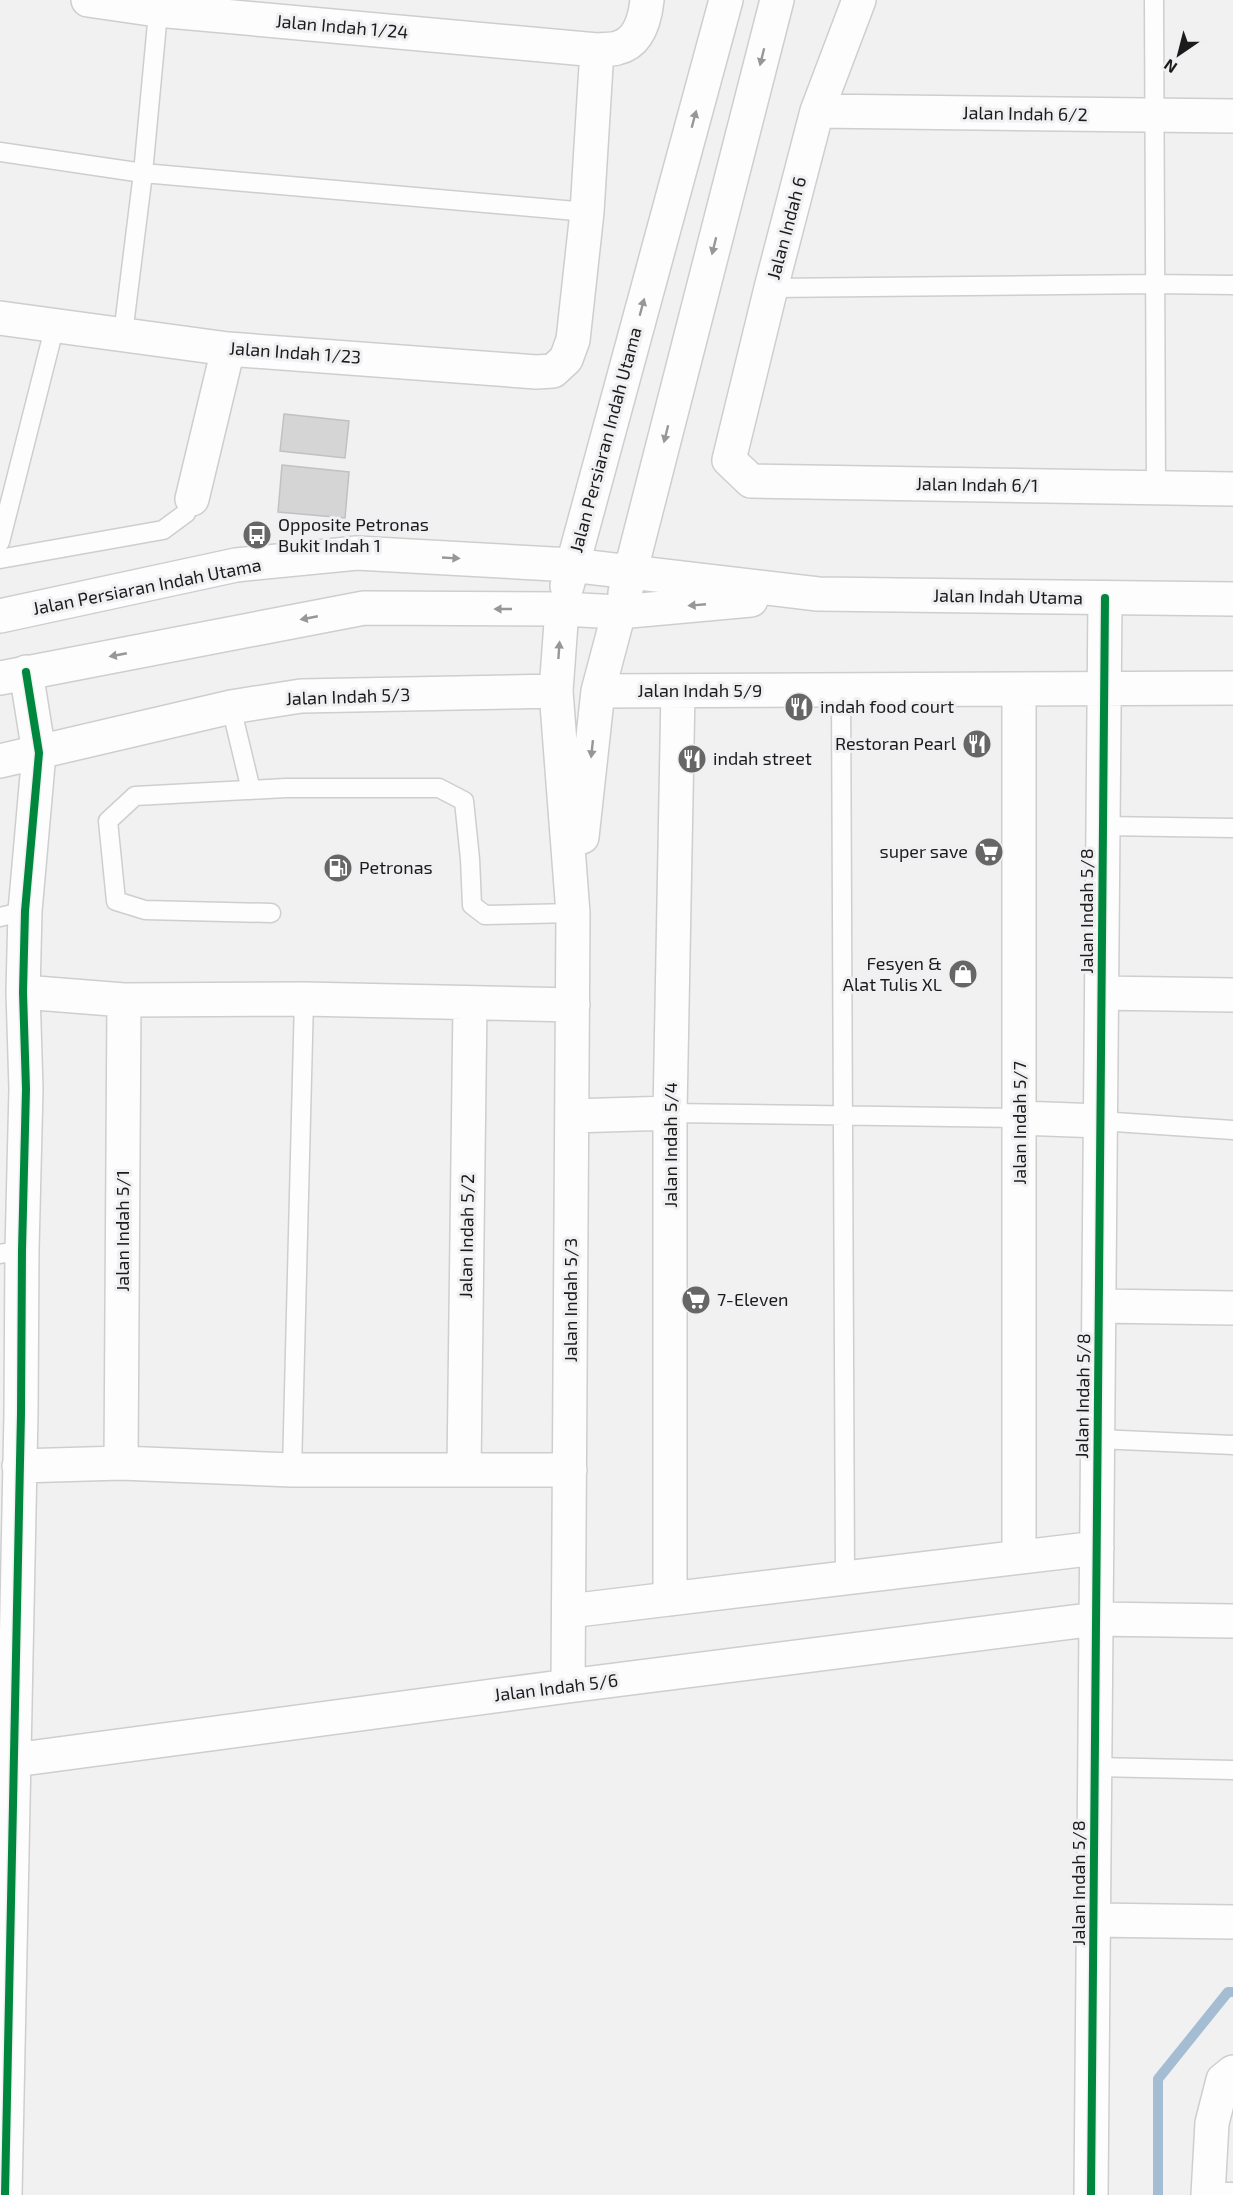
<svg xmlns="http://www.w3.org/2000/svg" width="1233" height="2195" font-family="'Exo 2',sans-serif">
	<rect width="100%" height="100%" fill="#f1f1f2"/>
	<g fill="none" stroke-linecap="round" stroke-linejoin="round">
		<path stroke="#a4bdd2" stroke-width="10" d="M1158,2195V2079L1228,1992H1233"/>
	</g>
	<path fill="#d5d5d6" stroke="#c1c1c2" stroke-width="1.5" d="M284,414L349,421L345,458L280,451Z
		M282,465L349,472L345,518L278,512Z"/>
	<g fill="none" stroke-linecap="round" stroke-linejoin="round">
		<g stroke="#cececf" stroke-width="21">
			<path id="service" d="M1154,0L1156,489
				M0,152L143,173L587,212
				M771,288L1155,284L1233,285
				M123,334L143,173L159,2
				M0,542L55,325
				M0,559L163,530L186,513L192,499
				M841,690L845,1578
				M231,707L251,790
				M1103,826L1233,828
				M271,913L145,910L116,901L108,821L135,796L286,788H439L464,801L470,859L472,905L485,915L573,913
				M0,917L25,911
				M670,1113L1020,1118
				M1100,1121L1233,1130
				M0,1254L22,1250
				M1098,1439L1233,1445
				M292,1470L304,999
				M1095,1767L1233,1770
				M1208,2192H1233"/>
		</g>
		<g stroke="#cececf" stroke-width="36">
			<path id="minor" d="M88,0L157,10L597,50
				M859,0L817,111L771,288L729,460L751,481L1233,489
				M817,111L1233,116
				M0,318L228,349L536,372L553,371L566,359L573,340L587,212L597,50C604,49 611,50 617,48C639,43 645,19 647,0
				M192,499L228,349
				M562,609L556,691L573,913L568,1686
				M1019,689V1557
				M598,691L1233,688
				M0,761L231,707L301,696L556,691
				M582,837L598,691L619,612
				M23,992L124,1000L304,999L573,1005
				M1102,993L1233,995
				M572,1116L670,1113
				M1020,1118L1100,1121
				M1099,1306L1233,1308
				M121,1463L124,1000
				M19,1466L121,1463L292,1470H570
				M464,1470L470,1003
				M670,1599V1113L678,691
				M569,1611L1097,1548
				M0,1762L568,1686L1096,1619L1233,1621
				M1094,1920L1233,1922
				M5,2195L21,1413L22,1250L26,1089L23,992L25,911L39,753L26,672
				M1091,2195L1105,598
				M1208,2195L1212,2123L1223,2080L1233,2072"/>
		</g>
		<g stroke="#cececf" stroke-width="36">
			<path id="secondary" d="M567,586L726,0
				M625,593L777,0
				M0,616L236,565L357,553L571,565L818,594L1233,599
				M0,678L364,608L562,609L619,612L751,600"/>
		</g>
		<use href="#service" stroke="#fdfdfd" stroke-width="18"/>
		<use href="#minor" stroke="#fdfdfd" stroke-width="33"/>
		<use href="#secondary" stroke="#fdfdfd" stroke-width="33"/>
		<g stroke="#f0f0f3" stroke-width="11">
			<path id="cycleway" d="M5,2195L21,1413L22,1250L26,1089L23,992L25,911L39,753L26,672
				M1091,2195L1105,598"/>
		</g>
		<use href="#cycleway" stroke="#00873e" stroke-width="8"/>
	</g>
	<defs><path id="oneway-solid" d="M-6-.8H1V-3.2L6.5 0L1 3.2V.8H-6Z" transform="scale(1.5)"/></defs>
	<g fill="#979798">
		<use href="#oneway-solid" transform="translate(762 57) rotate(104)"/>
		<use href="#oneway-solid" transform="translate(694 119) rotate(-75)"/>
		<use href="#oneway-solid" transform="translate(714 246) rotate(104)"/>
		<use href="#oneway-solid" transform="translate(642 307) rotate(-75)"/>
		<use href="#oneway-solid" transform="translate(666 434) rotate(104)"/>
		<use href="#oneway-solid" transform="translate(451 558) rotate(3)"/>
		<use href="#oneway-solid" transform="translate(697 605) rotate(175)"/>
		<use href="#oneway-solid" transform="translate(503 609) rotate(-180)"/>
		<use href="#oneway-solid" transform="translate(309 618) rotate(169)"/>
		<use href="#oneway-solid" transform="translate(559 650) rotate(-86)"/>
		<use href="#oneway-solid" transform="translate(118 655) rotate(169)"/>
		<use href="#oneway-solid" transform="translate(592 749) rotate(96)"/>
	</g>
	<defs>
		<g id="bus-disc" transform="scale(1.5)"><circle r="9.5" fill="#666667" stroke="#f0f0f3"/><path d="M-5-6H5V4H4V6H2V4H-2V6H-4V4H-5ZM-3.5-4V0h7V-4ZM-3.5 1.2v1.5H-2V1.2ZM2 1.2v1.5H3.5V1.2Z" fill="#fff"/></g>
		<g id="restaurant-disc" transform="scale(1.5)"><circle r="9.5" fill="#666667" stroke="#f0f0f3"/><path d="M-5-6h1v4h1v-4h1v4h1v-4h1v5L-1.5 .5V6h-2V.5L-5-1ZM5-6V6H3V1.5H1.5Q1.5-4 5-6Z" fill="#fff"/></g>
		<g id="supermarket-disc" transform="scale(1.5)"><circle r="9.5" fill="#666667" stroke="#f0f0f3"/><path d="M-6-5.5h2.5l.6 2H6L4.5 2H-2.5L-4.4-4H-6ZM-1.5 3.2a1.3 1.3 0 1 0 .1 0ZM3 3.2a1.3 1.3 0 1 0 .1 0Z" fill="#fff"/></g>
		<g id="fuel-disc" transform="scale(1.5)"><circle r="9.5" fill="#666667" stroke="#f0f0f3"/><path d="M-5.5-6h7V0h2V4h1.3V-2.5L3-4.5l.8-.8L6-3V5H2.5V1h-1V6h-7ZM-4.2-4.7v3.2H.2V-4.7Z" fill="#fff"/></g>
		<g id="shop-disc" transform="scale(1.5)"><circle r="9.5" fill="#666667" stroke="#f0f0f3"/><path d="M-5-2.5h2.3a2.7 3.5 0 0 1 5.4 0H5L5.5 6h-11ZM-1.5-2.5h3a1.5 2.3 0 0 0-3 0Z" fill="#fff"/></g>
	</defs>
	<g fill-rule="evenodd">
		<use href="#bus-disc" x="257" y="535"/>
		<use href="#restaurant-disc" x="799" y="707"/>
		<use href="#restaurant-disc" x="977" y="744"/>
		<use href="#restaurant-disc" x="692" y="759"/>
		<use href="#supermarket-disc" x="989" y="852"/>
		<use href="#fuel-disc" x="338" y="868"/>
		<use href="#shop-disc" x="963" y="974"/>
		<use href="#supermarket-disc" x="696" y="1300"/>
	</g>
	<g text-anchor="middle" stroke-width="6" stroke-linejoin="round" paint-order="stroke">
		<g font-size="18" fill="#1b1b1c" stroke="#f0f0f3">
			<text transform="translate(342 27) rotate(5)" y="6">Jalan Indah 1/24</text>
			<text transform="translate(1025 114) rotate(1)" y="6">Jalan Indah 6/2</text>
			<text transform="translate(787 228) rotate(-75)" y="6">Jalan Indah 6</text>
			<text transform="translate(295 353) rotate(4)" y="6">Jalan Indah 1/23</text>
			<text transform="translate(606 440) rotate(-75)" y="6">Jalan Persiaran Indah Utama</text>
			<text transform="translate(977 485) rotate(1)" y="6">Jalan Indah 6/1</text>
			<text transform="translate(147 587) rotate(-11)" y="6">Jalan Persiaran Indah Utama</text>
			<text transform="translate(1008 597) rotate(1)" y="6">Jalan Indah Utama</text>
			<text x="700" y="697">Jalan Indah 5/9</text>
			<text transform="translate(348 697) rotate(-2)" y="6">Jalan Indah 5/3</text>
			<text transform="translate(1087 911) rotate(-90)" y="6">Jalan Indah 5/8</text>
			<text transform="translate(1020 1123) rotate(-90)" y="6">Jalan Indah 5/7</text>
			<text transform="translate(671 1145) rotate(-90)" y="6">Jalan Indah 5/4</text>
			<text transform="translate(123 1231) rotate(-90)" y="6">Jalan Indah 5/1</text>
			<text transform="translate(467 1236) rotate(-89)" y="6">Jalan Indah 5/2</text>
			<text transform="translate(571 1300) rotate(-90)" y="6">Jalan Indah 5/3</text>
			<text transform="translate(1083 1396) rotate(-89)" y="6">Jalan Indah 5/8</text>
			<text transform="translate(556 1688) rotate(-7)" y="6">Jalan Indah 5/6</text>
			<text transform="translate(1079 1883) rotate(-90)" y="6">Jalan Indah 5/8</text>
		</g>
		<g font-size="18" fill="#1b1b1c" stroke="#f0f0f3" text-anchor="start">
			<text x="278" y="531">Opposite Petronas<tspan x="278" dy="21">Bukit Indah 1</tspan></text>
			<text x="820" y="713">indah food court</text>
			<text x="956" y="750" text-anchor="end">Restoran Pearl</text>
			<text x="713" y="765">indah street</text>
			<text x="968" y="858" text-anchor="end">super save</text>
			<text x="359" y="874">Petronas</text>
			<text x="942" y="970" text-anchor="end">Fesyen &amp;<tspan x="942" dy="21">Alat Tulis XL</tspan></text>
			<text x="717" y="1306">7-Eleven</text>
		</g>
	</g>
	<g transform="translate(1179 54) rotate(215)" stroke="#f0f0f3" stroke-width="4.5" paint-order="stroke">
	<path d="M0-4.5L10 22L0 15L-10 22Z" fill="#1b1b1c"/>
	<text y="-9" font-size="16" font-weight="bold" text-anchor="middle" fill="#1b1b1c">N</text>
	</g>
</svg>
